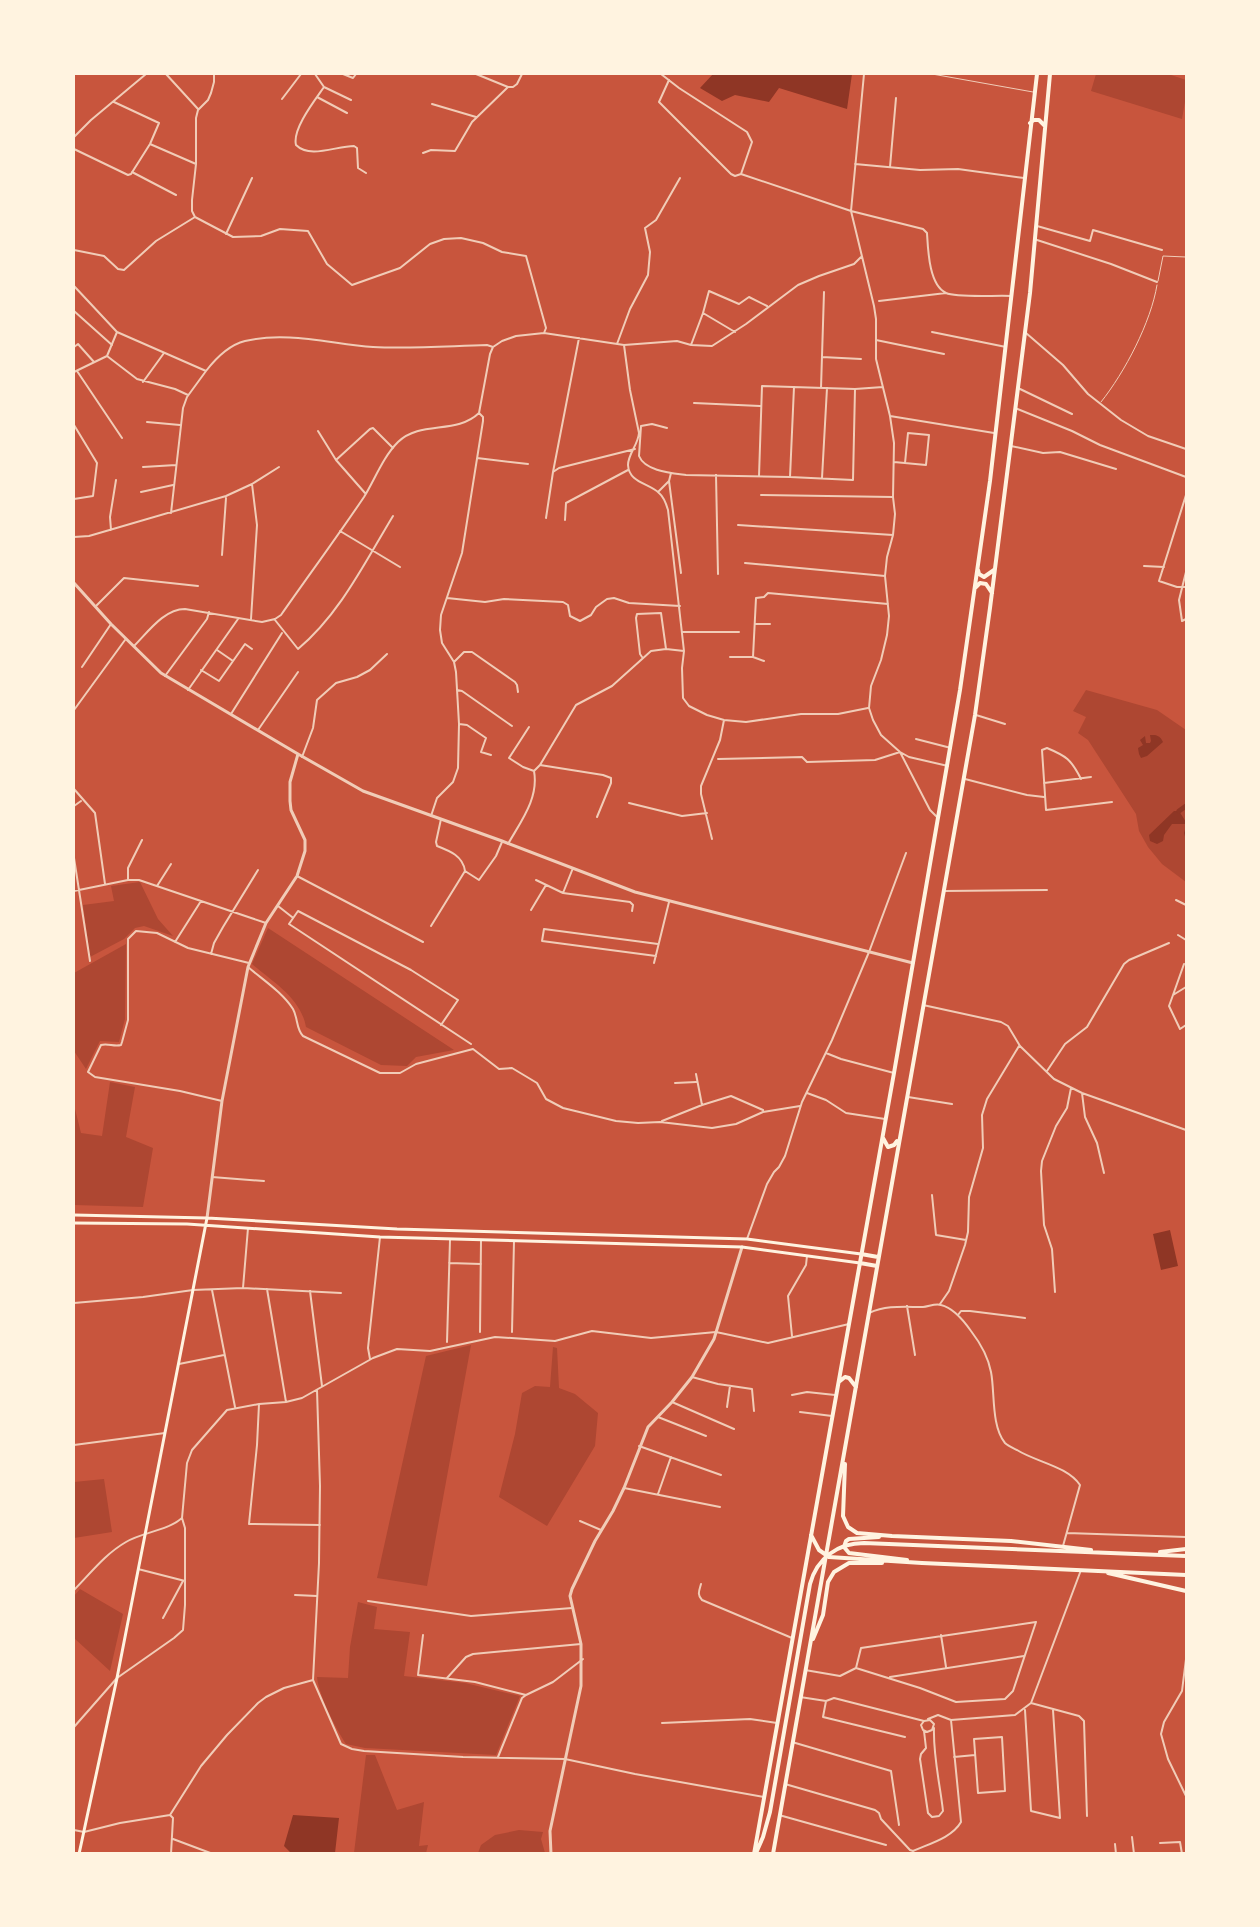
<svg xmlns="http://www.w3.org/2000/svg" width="1260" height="1927" font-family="'Varela Round',sans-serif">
	<rect width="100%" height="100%" fill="#c8553d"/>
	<path fill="#ae4732" d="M1096,74H1168L1186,80V96L1182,119L1091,91Z
		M1086,690L1157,710L1186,730V882L1162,864L1148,847L1139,831L1136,814L1088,740L1078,733L1086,717L1073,711Z
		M140,882L158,919L173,936L144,926L135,928L124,939L90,957L83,905L114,901L111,886Z
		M268,928L454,1050L416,1057L407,1066L381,1065L306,1027C301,998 273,982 252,964Z
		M126,944L125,1019L119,1042L100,1041L86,1069L74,1051V973Z
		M110,1082L135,1087L126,1137L153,1148L143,1207L74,1205V1109H75L81,1133L102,1136Z
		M471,1345L427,1586L377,1578L426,1356Z
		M553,1347L557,1348L559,1388L575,1394L598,1413L595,1446L547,1526L499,1497L515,1434L522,1393L535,1386L550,1387Z
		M104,1479L112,1532L74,1538V1482Z
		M80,1589L123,1614L110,1671L74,1638V1596Z
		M358,1602L377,1607L374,1629L410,1632L404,1676L465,1683L520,1696L496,1755L365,1748L346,1744C335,1727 319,1696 317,1677L348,1678L350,1647Z
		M366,1755H375L397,1810L424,1802L419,1846L428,1845L426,1853H354Z
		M519,1830L543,1832L541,1839L545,1853H478L481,1845L495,1835Z"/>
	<path fill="#8f3625" d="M713,74H852L847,109L779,88L769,102L735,95L722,101L700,88Z
		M1150,735C1156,735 1160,735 1163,742L1147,756L1141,758L1139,754L1138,748L1143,745L1140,740L1145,736L1146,743H1150L1151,741Z
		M1174,811H1179L1186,822V840L1184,833L1186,826L1185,824H1172L1164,835L1163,841L1157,844L1150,841L1149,835Z
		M1170,1230L1178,1266L1161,1270L1153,1234Z
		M293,1815L339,1818L335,1853H291L284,1846Z"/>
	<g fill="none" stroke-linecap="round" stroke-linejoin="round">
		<path stroke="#8f3625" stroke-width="5" d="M1179,811L1186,806"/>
		<path stroke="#f1ccb7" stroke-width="1" d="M932,74L1033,92
			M1158,281L1163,256L1186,257
			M1101,402C1125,372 1151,322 1157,285"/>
		<path stroke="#f1ccb7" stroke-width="2" d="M166,74L198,109
			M214,74V82L211,93L208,100L198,110L196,118V164L192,200V211L195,217L233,237L261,236L280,229L308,231L327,264L352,285L400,268L430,244L444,239L461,238L483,243L502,252L526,256L546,328L544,333
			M315,74L324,87L351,100
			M343,74L353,78L356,74
			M476,74L508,87
			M661,74L679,88L747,132L752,142L741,174L851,211L923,229L927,233C928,250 929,285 946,293C957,298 997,295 1012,296
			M864,74L851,211L874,306L876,319V359L890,416L894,443L893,497L895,514L893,535L887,557L885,576L889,616L887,635L881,660L871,686L869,708L873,720L881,735L900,752L909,757L948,766
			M669,80L659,102L731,174L735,176L741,174
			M324,87C315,100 292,129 296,145C310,159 336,146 354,146L357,148L358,168L366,173
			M317,97L347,113
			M282,99L301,74
			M432,104L476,117
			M74,137L91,120L146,74
			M150,144L196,164
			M74,149L128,175L131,174L150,144L159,123L114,102
			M423,153L431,150L455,151L472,122L508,87H513L517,84L522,74
			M855,164L920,170L958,169L1024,178
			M890,167L896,98
			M132,172L176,195
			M1037,226L1090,241L1093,230L1162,250
			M226,234L252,178
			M1034,239L1111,264L1157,282
			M74,250L104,256L118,269L124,270L156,241L195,217
			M74,286L117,332L206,371C216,358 229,345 245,341C287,331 331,344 373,347C411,349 449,346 487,345L493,347
			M879,301L946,293
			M74,311L112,345
			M703,313L735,332
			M932,332L1006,347
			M1026,333L1063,365L1088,394L1121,420L1148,436L1186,449
			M579,338L553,472L559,468L635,449
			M876,340L944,354
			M617,344L630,309L648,275L650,252L645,228L656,220L680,178
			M624,345L630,390L639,433C638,445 628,454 628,465C629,483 649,483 659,493C664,497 666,503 668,510L684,651L682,668L683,698L689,706L707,715L724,720L746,722L801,714H838L868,708
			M691,345L703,313L709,291L739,304L749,297L767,306
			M74,347L78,344L94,362
			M107,356L117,332
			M822,357L861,359
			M77,371L122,438
			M74,372L107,356L137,379L175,389L188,395
			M143,382L164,353
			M821,388L824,292
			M1018,388L1072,414
			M694,403L760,406
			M1015,408L1072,431L1100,445L1186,477
			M890,416L994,433
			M147,422L180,425
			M74,425L97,463L93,496L74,499
			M667,428L652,424L641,426L639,456C645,471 671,473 686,475L790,477L853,480L855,389
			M318,431L336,460L365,493
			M1011,446L1043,453L1060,452L1116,469
			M477,458L528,464
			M336,460L370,429L373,428L393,448
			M894,462L926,465L929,435L908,433L905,463
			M143,467L176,465
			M716,475L718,574
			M759,476L762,386L855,389L883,387
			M790,477L794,387
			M822,478L827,388
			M669,481L681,573
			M141,492L173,485
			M658,492L669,481L671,473
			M761,495L893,497
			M1186,495L1159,581L1177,587H1186
			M171,513L183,408L187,397L206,371
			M546,518L553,472
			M565,520L566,503L628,470
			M738,525L893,535
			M111,530L110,517L116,480
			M340,531L400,567
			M74,537L89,536L226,496L252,484L279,467
			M222,555L226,498
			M745,563L885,576
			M1144,566L1164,567
			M1186,572L1179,600L1182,621L1186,619
			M447,598L485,602L504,599L563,602L568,605L570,616L580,621L591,615L596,607L607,599L614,598L629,603L680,606
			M96,606L124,578L198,586
			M251,619L257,525L252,484
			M275,620L298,649C340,614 365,562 393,516
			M755,624H770
			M683,632H739
			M134,646C148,632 164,609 185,609L262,622L275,619L281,615C309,575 337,537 364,497C375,479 383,457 398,442C421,420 456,435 479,413L490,354L493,347L502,341L516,336L544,333L624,345L677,341L691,345L712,346L746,324L798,285L819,276L854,264L861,257
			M217,650L233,661
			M642,657L640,654L636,618L637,614L661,613L666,649
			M730,657H753L764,661
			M753,657L756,598L764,597L768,593L888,604
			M454,662L464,652H472L515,682L517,685L518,692
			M82,667L111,624
			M201,670L219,681L245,644L252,649
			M165,676L207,619L209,612
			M188,690L238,619
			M457,690L462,691L512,726
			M74,710L125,640
			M231,714L282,633
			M976,715L1005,724
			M459,724L467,725L486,738L481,752L491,755
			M529,727L509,758L523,767L534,771
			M258,730L298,672
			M916,739L951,748
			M302,757L313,728L317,700L336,683L357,677L370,670L387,654
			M718,759L802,757L807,762L875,760L900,752L930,810L938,818
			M540,765L603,775L611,778V783L597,817
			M965,779L1027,795L1044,797
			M1081,779C1071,759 1066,756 1047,748L1042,750L1046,810L1112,802
			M1044,783L1091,777
			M74,789L95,813L105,884
			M629,803L682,816L707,813
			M74,806L81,801
			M431,816L437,798L453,782L458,768L459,724L456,672L454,662L442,643L440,630L441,615L462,553L483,421V417L479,413
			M441,819L436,842L437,846C450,851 463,856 465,871
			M712,839L701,794V786L720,740L724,720
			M508,844C521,821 539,798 534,771L540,765L576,705L612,686L651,651L666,649L684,651
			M74,858L90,961
			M297,876L423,942
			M128,880V868L142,840
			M536,880L563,893L630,902L633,905L632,911
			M157,886L171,864
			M74,891L128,880H139L266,923
			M945,891L1047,890
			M563,893L573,868
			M1176,900L1186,905
			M278,906L292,917
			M531,910L546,885
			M431,926L465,871L479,880L496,856L502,842
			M1178,935L1186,940
			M175,942L201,901
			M211,954L214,943L223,927L258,870
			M656,956L542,941L544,929L658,944
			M654,963L669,902
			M248,967C263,980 282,992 293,1009C298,1018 296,1029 303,1036L380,1073H400L416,1064L473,1049L499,1069L512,1068L537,1083L546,1099L563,1108L616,1121L638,1123L660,1122L712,1128L736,1124L763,1112L800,1106
			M1186,987L1173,995L1169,1006L1180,1029L1186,1025
			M1173,995L1184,964
			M923,1005L1001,1022L1008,1026L1020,1046L1054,1079L1082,1093L1186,1130
			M441,1025L458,1000L411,970L298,911L289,924L471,1044
			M826,1053L841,1059L894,1073
			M1047,1071L1065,1044L1087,1027L1124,964L1129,960L1169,943
			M696,1074L702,1105L731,1096L763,1110
			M675,1083L696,1082
			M1186,1091V1098
			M807,1093L826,1100L846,1113L885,1119
			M1082,1093L1085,1117L1097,1143L1104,1173
			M908,1097L952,1104
			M222,1101L180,1091L95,1077L88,1072L101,1045C108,1043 114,1047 121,1045L122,1042L128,1020V939L136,931L157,933L188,948L249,963
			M662,1121L702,1105
			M212,1177L264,1181
			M932,1195L936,1235L966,1240
			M747,1239L767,1184L774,1172L779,1167L785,1156L802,1102L832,1040L869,952L906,853
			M449,1263L481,1264
			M243,1288L248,1228
			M267,1289L286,1402
			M212,1290L235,1407
			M310,1291L322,1386
			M1055,1292L1052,1249L1044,1225L1041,1171L1042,1161L1056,1126L1067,1108L1071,1088
			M74,1303L143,1297L193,1290L243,1288L341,1293
			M940,1304L949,1291L965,1245L968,1232L969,1197L983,1148L982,1115L987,1099L1019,1046
			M907,1306L915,1355
			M869,1313C887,1305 903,1307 923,1307C928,1307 935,1303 941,1305C954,1308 964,1321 971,1331C981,1344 988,1356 991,1372C995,1392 991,1426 1005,1443C1008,1446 1013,1448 1017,1450C1036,1462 1067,1466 1080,1485L1063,1546
			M958,1315L961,1311H970L1025,1318
			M480,1332L481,1241
			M512,1332L514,1241
			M792,1336L788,1296L806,1265L807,1256
			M447,1342L450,1240
			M370,1359L368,1348L380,1237
			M179,1364L224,1355
			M692,1377L718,1384L752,1389L754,1411
			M317,1390L320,1486L319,1563L313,1680L341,1744L352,1749L364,1751L463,1757L565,1759L635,1774L764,1797
			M792,1395L807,1392L835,1395
			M672,1402L734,1429
			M259,1404L257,1445L249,1524L320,1525
			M727,1407L730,1386
			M800,1412L832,1416
			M658,1417L706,1436
			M74,1445L165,1433
			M639,1446L721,1475
			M624,1488L720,1507
			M658,1494L671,1457
			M580,1521L601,1530
			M1067,1533L1186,1537
			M138,1569L185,1581
			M701,1584C699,1591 697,1595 702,1600L792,1638
			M74,1590C90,1574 105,1554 126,1542C143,1532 167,1531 182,1518L187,1463L192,1450L227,1410L259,1404L286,1402L302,1398L373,1358L397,1349L430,1351L495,1337L555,1341L592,1331L651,1338L716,1332L768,1343L849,1324
			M295,1595L317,1596
			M368,1601L471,1616L572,1608
			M163,1618L183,1581
			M423,1635L418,1675L475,1682L526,1695
			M941,1635L946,1667
			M1186,1659L1182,1691L1164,1722L1161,1734L1168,1759L1186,1796
			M805,1670L840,1676L856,1668L920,1688L956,1702L1005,1699L1013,1691L1036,1622L861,1648L856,1668
			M890,1677L1024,1656
			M447,1678L466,1657L473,1654L581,1644
			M800,1697L826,1701L834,1698L924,1721L930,1720L934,1724L932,1730L927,1732L923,1730L921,1725L924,1721
			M826,1701L823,1717L905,1737
			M1031,1703L1079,1716L1084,1721L1087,1816
			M1025,1710L1031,1811L1060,1818L1053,1710
			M928,1719L938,1715L951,1720L1015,1715L1031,1703L1081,1570
			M662,1723L750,1719L777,1723
			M74,1727L117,1678L174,1638L183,1630L185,1605V1528L182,1518
			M924,1731L926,1748L921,1754L920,1759L928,1813L932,1817L939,1816L943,1811C940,1784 933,1756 934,1728
			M1002,1737L1005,1791L978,1793L974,1739Z
			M792,1742L891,1771L899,1825
			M498,1757L522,1698L526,1695L553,1682L583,1659
			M954,1757L975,1755
			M785,1784L875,1810L879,1813L881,1819L910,1850L913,1851C928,1844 952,1838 961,1822L951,1720
			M170,1815L173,1818L171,1854
			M779,1815L886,1845
			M74,1830L84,1832L120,1823L170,1815L201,1766L227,1735L258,1703L266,1697L284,1688L313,1680
			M1132,1837L1134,1854
			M173,1839L213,1854
			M1160,1843L1180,1842L1182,1854
			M1115,1844L1116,1854"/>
		<path stroke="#f1ccb7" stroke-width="3" d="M74,583L111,624L161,673L298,754L363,791L502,841L635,892L913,963
			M207,1218L222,1101L248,967L266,923L297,876L305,851V840L291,810L290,801V782L298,754
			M551,1854L550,1831L581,1686V1644L570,1596L572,1589L595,1541L613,1511L624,1488L648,1427L672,1402L692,1377L714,1339L742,1247"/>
		<path stroke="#fff3e0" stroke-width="3" d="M74,1215L207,1218L397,1229L747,1239L861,1254
			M74,1223L187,1224L380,1237L742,1247L860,1263
			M79,1854L117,1678L207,1218"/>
		<path stroke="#fff3e0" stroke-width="4" d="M1030,123L1034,120H1039L1045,126
			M978,570L979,574L984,577L994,570
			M976,587L980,583L986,584L992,593
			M883,1138L888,1147L894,1145L897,1141
			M861,1254L878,1257
			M860,1263L877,1266
			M840,1381L845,1377L849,1378L856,1387
			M845,1464L843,1516L848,1527L857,1533L892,1536L1011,1541L1091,1550
			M811,1535L819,1550L829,1557L922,1563L1186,1575
			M879,1537L849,1539L846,1541L844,1547L849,1553L907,1560
			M1160,1552L1186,1549
			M1108,1573L1186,1591
			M813,1639L823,1615L828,1582L834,1572L849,1563H882
			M756,1853L763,1837L770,1812L810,1584C817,1558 838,1543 864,1543L1186,1556
			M754,1854L894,1073L960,690L990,481L1037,74
			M773,1854L975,715L990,608L1030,293L1050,74"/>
	</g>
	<rect width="1260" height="1927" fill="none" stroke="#fff3e0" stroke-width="150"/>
</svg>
